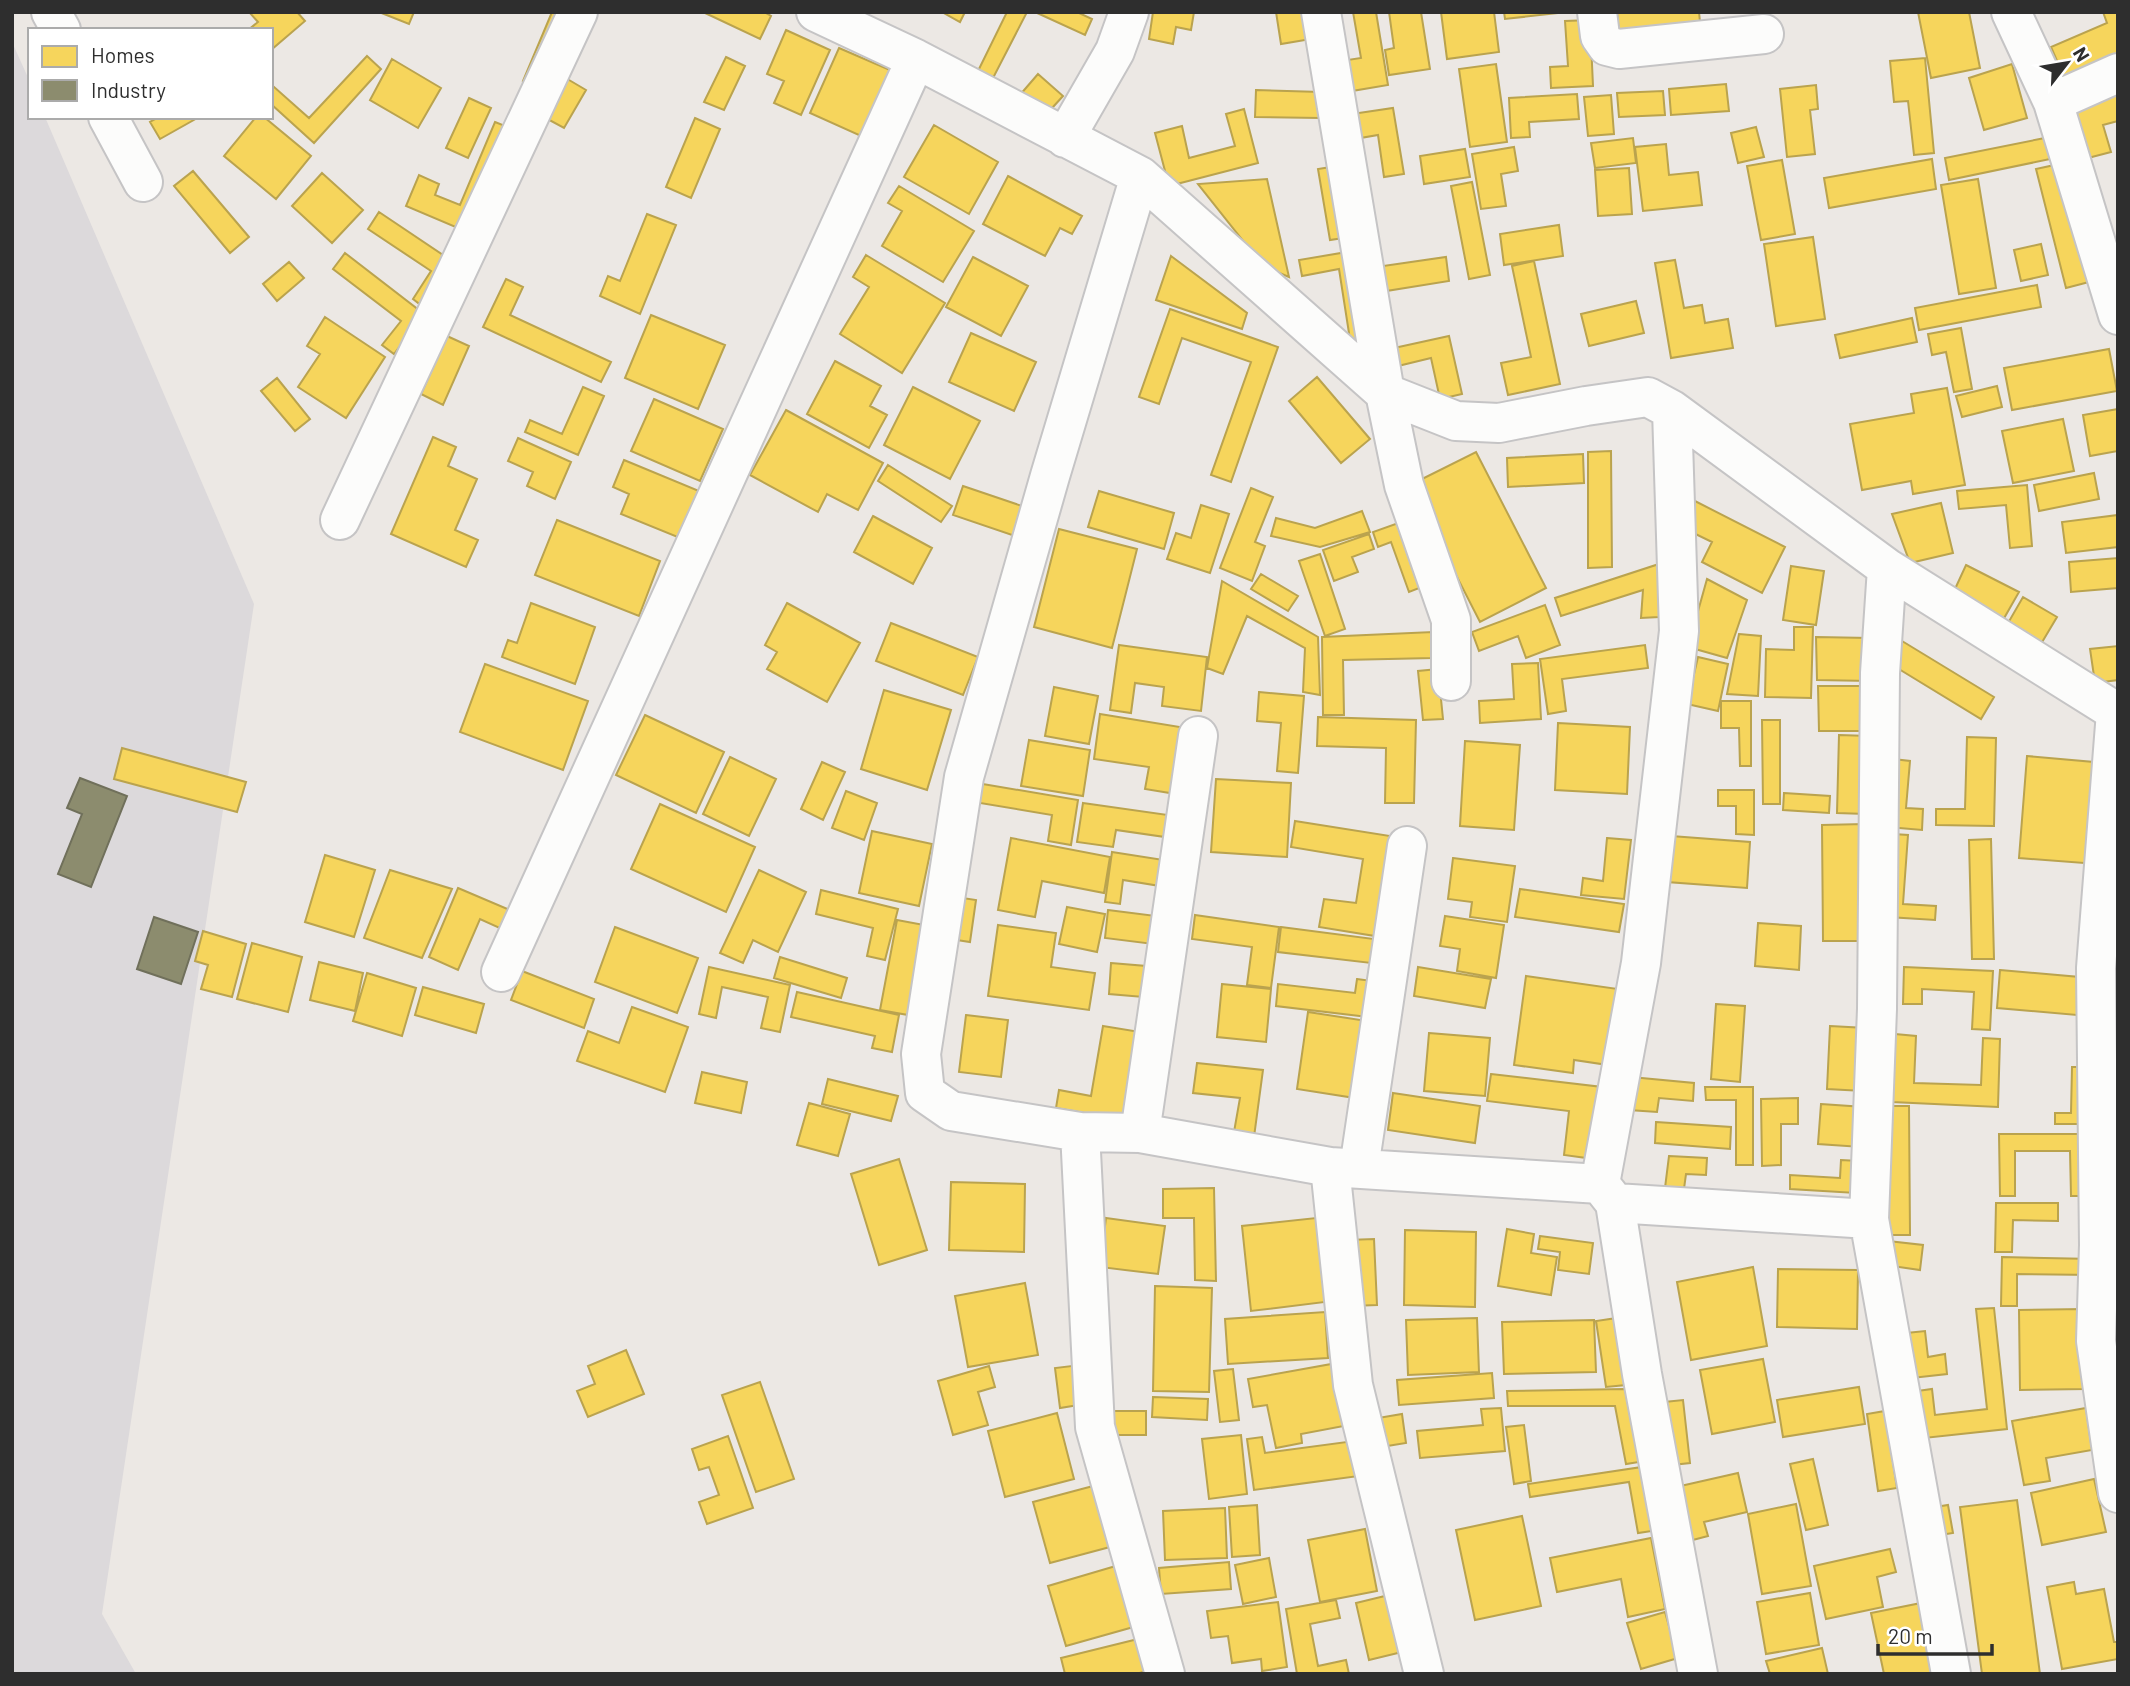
<svg xmlns="http://www.w3.org/2000/svg" width="2130" height="1686" font-family="Barlow,sans-serif">
	<rect width="100%" height="100%" fill="#ece8e4"/>
	<path fill="#dcd9db" d="M12,42L30,82V117H45L254,604L102,1614L136,1674H12Z"/>
	<path fill="#f6d55c" stroke="#baa34e" stroke-width="2" d="M249,12H297L305,21L271,50V30H248L258,22Z
		M379,12H414L409,24Z
		M552,12H566L536,86L523,81Z
		M703,12H764L771,16L760,39Z
		M942,12H965L960,22Z
		M1007,12H1027L992,80L977,73Z
		M1035,12H1077L1092,19L1085,35Z
		M1153,12H1194L1191,30L1176,27L1173,44L1149,39Z
		M1276,12H1313L1317,38L1281,44Z
		M1353,12H1376L1388,85L1346,92L1341,61L1361,58Z
		M1389,12H1421L1430,69L1389,75L1385,50L1394,48Z
		M1441,12H1494L1499,52L1447,59Z
		M1504,12H1567L1505,19Z
		M1617,12H1699L1700,22L1619,32Z
		M1918,12H1969L1980,68L1931,78Z
		M2103,12H2118V54L2064,77L2051,47L2107,23Z
		M1590,20L1593,86L1551,88L1550,67L1568,66L1565,21Z
		M786,30L830,50L801,115L774,103L784,81L767,74Z
		M839,48L890,70L861,136L810,113Z
		M367,56L381,69L314,143L271,104V88L273,86L309,118Z
		M726,57L745,66L724,110L704,102Z
		M1925,58L1934,153L1914,155L1908,101L1894,102L1890,61Z
		M392,59L441,88L418,128L370,100Z
		M1496,64L1507,142L1470,147L1459,69Z
		M2012,64L2027,118L1984,130L1969,78Z
		M1038,74L1063,96L1043,118L1019,96Z
		M564,77L586,90L564,128L542,116Z
		M1726,84L1729,111L1671,115L1669,89Z
		M1816,85L1818,109L1810,110L1815,154L1787,157L1780,89Z
		M1256,90L1321,92L1320,118L1255,117Z
		M2118,90V121L2103,125L2111,152L2088,158L2072,103Z
		M1663,91L1665,115L1619,117L1617,93Z
		M1577,94L1579,119L1529,122L1530,137L1511,138L1509,98Z
		M1611,95L1614,134L1588,136L1584,97Z
		M469,98L491,108L468,158L446,148Z
		M1393,108L1404,174L1384,177L1378,135L1349,140L1345,115Z
		M1244,109L1258,163L1169,186L1155,133L1182,126L1189,158L1235,146L1226,114Z
		M159,117H199L160,139L150,122Z
		M256,117H264L311,156L276,199L224,156Z
		M695,118L720,129L691,198L666,187Z
		M495,122L515,130L472,234L406,206L419,175L439,184L435,195L460,205Z
		M934,125L998,162L969,214L904,177Z
		M1756,127L1764,157L1738,163L1731,133Z
		M2050,137L2055,158L1949,180L1945,158Z
		M1633,138L1636,163L1595,168L1591,143Z
		M1666,144L1669,175L1698,172L1702,205L1643,211L1635,147Z
		M1514,147L1518,171L1501,174L1506,206L1481,209L1472,154Z
		M1465,149L1470,177L1424,184L1420,156Z
		M1932,159L1936,189L1829,208L1824,178Z
		M1782,160L1795,234L1761,240L1747,166Z
		M2059,164L2089,282L2066,288L2036,169Z
		M1337,166L1350,237L1330,240L1318,169Z
		M1629,168L1632,214L1598,216L1595,170Z
		M193,171L249,237L230,253L174,186Z
		M322,173L363,210L332,243L292,206Z
		M1008,176L1082,216L1072,234L1060,228L1045,256L983,224Z
		M1267,179L1289,277L1263,266L1198,184Z
		M1978,179L1996,288L1959,294L1941,185Z
		M1472,182L1490,275L1469,279L1451,186Z
		M899,186L974,231L943,282L882,246L902,211L888,203Z
		M379,212L452,261L422,306L413,299L431,271L368,229Z
		M647,214L676,225L640,314L600,296L608,276L620,281Z
		M1559,225L1563,256L1504,265L1500,234Z
		M1813,237L1825,319L1776,326L1764,244Z
		M2041,244L2048,275L2021,281L2014,250Z
		M1353,251L1368,343L1351,346L1339,269L1302,276L1299,260Z
		M345,253L424,314L394,354L382,345L401,321L333,269Z
		M866,255L945,303L902,373L840,334L869,287L853,277Z
		M1171,256L1247,313L1242,329L1156,300Z
		M973,257L1028,286L1001,336L946,307Z
		M1446,257L1449,281L1380,292L1376,267Z
		M1675,260L1684,308L1702,305L1705,323L1728,319L1733,348L1671,358L1655,263Z
		M1534,261L1560,384L1508,395L1501,363L1531,357L1512,266Z
		M289,262L304,278L277,301L263,284Z
		M506,279L523,287L510,315L611,362L601,382L483,327Z
		M2037,285L2041,307L1919,330L1915,308Z
		M1636,301L1644,333L1589,346L1581,314Z
		M1170,309L1278,347L1231,482L1211,475L1251,362L1182,338L1159,404L1139,397Z
		M651,315L725,345L698,409L625,378Z
		M325,317L385,357L346,418L298,387L320,354L307,346Z
		M1912,318L1917,342L1840,358L1835,335Z
		M1961,328L1972,389L1954,392L1946,352L1932,355L1928,334Z
		M971,333L1036,362L1014,411L949,382Z
		M447,336L469,346L443,405L421,394Z
		M1449,336L1462,394L1440,399L1431,358L1398,366L1394,348Z
		M2109,349L2117,391L2012,410L2004,368Z
		M835,361L881,386L870,406L887,415L869,448L807,414Z
		M1317,377L1370,439L1341,463L1289,401Z
		M277,378L310,419L295,431L261,391Z
		M1997,386L2002,407L1962,417L1956,396Z
		M583,387L604,396L578,455L525,432L530,420L562,434Z
		M913,387L980,421L950,479L884,445Z
		M1947,388L1965,485L1913,494L1911,481L1862,490L1850,424L1914,413L1911,394Z
		M654,399L723,429L700,481L631,451Z
		M2118,409V451L2090,456L2083,415Z
		M786,410L883,463L858,510L827,494L818,512L750,475Z
		M2063,419L2074,471L2013,483L2002,431Z
		M433,437L456,447L448,466L477,479L455,530L478,540L466,567L391,534Z
		M518,438L571,462L555,499L527,486L533,472L508,461Z
		M1611,451L1612,567L1588,568V452Z
		M1476,452L1546,588L1480,622L1410,485Z
		M1583,454L1584,483L1508,487L1507,458Z
		M624,460L699,491L680,538L621,514L629,494L613,487Z
		M888,465L952,506L941,522L878,481Z
		M2094,473L2099,499L2039,511L2034,485Z
		M2027,485L2032,546L2010,548L2006,505L1959,509L1957,491Z
		M963,486L1025,507L1015,536L953,515Z
		M1251,488L1273,497L1255,542L1265,546L1252,581L1220,568Z
		M1099,491L1174,513L1164,549L1088,527Z
		M1691,499L1785,547L1762,593L1702,562L1712,542L1677,525Z
		M1941,503L1953,553L1910,563L1892,514Z
		M1201,505L1229,514L1210,573L1167,559L1176,533L1191,538Z
		M1362,511L1370,532L1320,547L1271,536L1276,518L1315,528Z
		M2118,515V547L2066,553L2062,522Z
		M873,516L932,548L913,584L854,552Z
		M557,520L660,561L639,616L535,575Z
		M1404,521L1427,585L1409,592L1391,542L1378,547L1373,532Z
		M1059,529L1137,549L1112,648L1034,627Z
		M1369,534L1374,549L1352,557L1358,572L1334,581L1323,550Z
		M1320,554L1345,629L1325,636L1299,561Z
		M2118,558V588L2071,592L2069,562Z
		M1659,564V617L1641,618L1643,590L1561,616L1555,598Z
		M1966,565L2019,592L2003,620L1955,589Z
		M1791,566L1824,571L1816,625L1783,620Z
		M1261,574L1298,596L1288,611L1251,589Z
		M1707,579L1747,600L1727,658L1688,647Z
		M1222,581L1318,637L1320,695L1303,692L1305,648L1247,616L1223,674L1207,668Z
		M2023,597L2057,617L2038,649L2004,630Z
		M531,603L595,627L575,684L502,657L508,640L517,643Z
		M787,603L860,643L827,702L767,669L777,652L765,645Z
		M1545,605L1560,645L1526,658L1518,636L1479,651L1472,632Z
		M891,623L978,657L963,695L876,661Z
		M1794,627H1813L1811,698L1765,697L1766,649L1794,650Z
		M1433,632V658L1343,660L1344,715H1323L1322,637Z
		M1739,634L1761,636L1758,696L1727,694Z
		M1816,637L1870,638V681L1817,680Z
		M1902,641L1994,697L1981,719L1889,663Z
		M1119,645L1207,657L1201,711L1162,706L1164,687L1135,683L1131,713L1110,710Z
		M1645,645L1648,668L1562,679L1566,711L1548,714L1540,659Z
		M2118,646V680L2095,683L2090,649Z
		M1698,657L1728,664L1718,711L1687,704Z
		M1538,663L1541,719L1480,723L1479,701L1514,699L1512,664Z
		M485,664L588,701L563,770L460,732Z
		M1438,669L1443,719L1423,720L1418,671Z
		M1818,686H1870V731H1819Z
		M1054,687L1098,696L1089,744L1045,736Z
		M884,690L951,710L927,790L861,769Z
		M1259,692L1304,696L1298,773L1277,771L1281,723L1257,721Z
		M1721,701H1751V766H1740L1739,728H1721Z
		M1100,714L1186,728L1176,794L1145,789L1149,767L1094,759Z
		M645,715L724,752L696,813L616,775Z
		M1318,717L1416,720L1414,803H1385L1386,748L1317,746Z
		M1762,720H1780V804H1763Z
		M1558,723L1630,727L1627,794L1555,790Z
		M1839,735L1869,736L1866,814L1837,813Z
		M1967,737L1996,738L1994,826L1936,825V809H1965Z
		M1029,740L1090,750L1083,796L1021,786Z
		M1465,741L1520,745L1514,830L1460,826Z
		M122,748L246,782L237,812L114,779Z
		M2027,756L2105,763L2097,864L2019,858Z
		M730,757L776,779L749,836L703,814Z
		M1893,759L1910,761L1906,808L1923,809L1922,830L1888,827Z
		M822,762L845,772L823,820L801,809Z
		M1216,779L1291,783L1287,857L1211,852Z
		M971,782L1078,800L1071,845L1048,841L1052,815L968,801Z
		M1718,790H1754V835L1736,834V806H1718Z
		M846,791L877,803L864,840L832,828Z
		M1784,793L1830,796L1829,813L1783,810Z
		M1083,803L1175,816L1172,838L1116,830L1113,847L1077,842Z
		M660,804L755,847L726,912L631,869Z
		M1295,821L1390,836L1375,936L1319,927L1324,899L1356,903L1363,859L1291,847Z
		M1864,824V941H1823L1822,825Z
		M872,831L932,844L919,906L859,893Z
		M1893,834L1908,835L1903,904L1936,906L1935,920L1888,917Z
		M1671,836L1750,842L1747,888L1667,882Z
		M1011,838L1110,857L1104,893L1042,881L1035,917L998,910Z
		M1607,838L1631,840L1624,899L1581,895L1583,878L1603,881Z
		M1991,839L1994,959H1972L1969,840Z
		M1112,852L1170,861L1166,887L1123,880L1120,904L1105,902Z
		M325,855L375,870L354,937L305,922Z
		M1453,858L1515,866L1507,922L1470,917L1472,902L1448,899Z
		M390,870L452,889L422,958L364,938Z
		M759,870L806,892L778,952L753,940L743,963L720,953Z
		M458,888L512,911L504,930L480,919L458,970L429,957Z
		M1520,889L1624,904L1619,932L1515,917Z
		M821,890L898,909L885,960L867,956L873,928L816,914Z
		M956,897L976,900L970,942L950,939Z
		M1067,907L1105,914L1097,952L1059,944Z
		M1108,910L1164,917L1161,945L1105,938Z
		M1195,915L1279,927L1271,988L1247,985L1252,947L1192,939Z
		M1445,916L1504,925L1496,978L1457,971L1460,949L1440,946Z
		M897,920L924,925L908,1015L880,1010Z
		M1758,923L1801,926L1799,970L1755,966Z
		M998,925L1056,933L1051,967L1095,973L1089,1010L988,996Z
		M615,927L698,958L677,1013L595,982Z
		M1281,927L1374,939L1371,963L1278,952Z
		M203,931L246,944L232,997L201,989L208,965L195,961Z
		M252,943L302,957L288,1012L237,999Z
		M780,957L847,978L841,998L774,978Z
		M319,962L363,973L355,1011L310,1000Z
		M1111,963L1158,967L1155,998L1109,994Z
		M709,967L790,985L780,1032L761,1028L768,997L722,987L716,1018L699,1014Z
		M1418,967L1491,979L1485,1008L1414,996Z
		M1904,967L1993,971L1990,1030L1972,1029L1974,992L1922,989V1004H1903Z
		M2000,970L2091,978L2088,1016L1997,1008Z
		M522,971L594,999L584,1028L511,1000Z
		M367,973L416,988L402,1036L353,1021Z
		M1526,976L1618,989L1608,1065L1574,1060L1573,1073L1514,1065Z
		M1357,979L1372,981L1368,1017L1276,1006L1278,984L1355,993Z
		M1222,984L1271,989L1266,1042L1217,1037Z
		M423,987L484,1004L476,1033L415,1015Z
		M797,992L899,1015L892,1052L872,1048L875,1036L791,1017Z
		M1716,1004L1745,1006L1740,1082L1711,1079Z
		M632,1007L688,1027L665,1092L577,1061L588,1031L619,1043Z
		M1308,1012L1367,1021L1355,1098L1297,1089Z
		M966,1015L1008,1020L1001,1077L959,1072Z
		M1103,1026L1140,1032L1124,1120L1056,1108L1059,1090L1091,1096Z
		M1830,1026L1866,1028L1863,1091L1827,1089Z
		M1429,1033L1490,1038L1485,1096L1424,1091Z
		M1895,1034L1916,1036L1914,1083L1981,1085L1983,1038L2000,1039L1998,1107L1892,1102Z
		M1197,1063L1263,1070L1254,1137L1234,1132L1240,1098L1193,1093Z
		M2072,1067H2089V1124H2055V1113H2071Z
		M702,1072L747,1082L741,1113L695,1103Z
		M1491,1074L1602,1087L1594,1159L1564,1155L1569,1111L1487,1101Z
		M1631,1077L1694,1083L1693,1101L1659,1098L1657,1112L1629,1110Z
		M828,1079L898,1096L891,1121L822,1104Z
		M1705,1087H1753V1165H1736V1100H1706Z
		M1393,1093L1480,1106L1475,1143L1388,1130Z
		M1798,1098V1124H1781V1165L1762,1166L1761,1099Z
		M809,1103L850,1114L838,1156L797,1145Z
		M1821,1104L1864,1107L1861,1147L1818,1144Z
		M1886,1106H1909L1910,1235H1888Z
		M1656,1122L1731,1127L1730,1149L1655,1143Z
		M1999,1134H2090V1196H2071L2070,1151H2015V1196H2000Z
		M1669,1156L1707,1158L1706,1175L1686,1174L1683,1196L1665,1188Z
		M899,1159L927,1250L879,1265L851,1174Z
		M1841,1160L1858,1161L1856,1193L1790,1189V1175L1840,1178Z
		M951,1182L1025,1184L1024,1252L949,1250Z
		M1214,1188L1216,1281L1195,1280L1194,1218H1163V1189Z
		M1996,1203H2058V1221L2013,1220L2012,1252H1995Z
		M1106,1218L1165,1226L1158,1274L1100,1267Z
		M1316,1218L1325,1302L1251,1311L1242,1226Z
		M1507,1229L1534,1234L1531,1253L1557,1257L1551,1295L1498,1286Z
		M1405,1230L1476,1232L1475,1307L1404,1305Z
		M1540,1236L1593,1243L1589,1274L1558,1270L1560,1252L1538,1249Z
		M1374,1239L1377,1305L1351,1306L1348,1240Z
		M1888,1241L1923,1245L1920,1270L1885,1265Z
		M2002,1257L2094,1259V1275L2017,1274V1306H2001Z
		M1753,1267L1767,1346L1691,1360L1677,1282Z
		M1778,1269L1858,1270L1857,1329L1777,1327Z
		M1025,1283L1038,1355L968,1367L955,1296Z
		M1155,1286L1212,1288L1209,1392L1153,1391Z
		M1994,1308L2007,1429L1915,1439L1910,1392L1932,1389L1935,1415L1987,1409L1976,1309Z
		M2084,1309L2086,1389L2020,1390L2019,1310Z
		M1325,1312L1328,1358L1228,1364L1225,1319Z
		M1477,1318L1479,1372L1408,1375L1406,1320Z
		M1617,1318L1626,1385L1606,1387L1596,1321Z
		M1594,1320L1596,1372L1504,1374L1502,1322Z
		M1925,1331L1928,1357L1945,1354L1947,1374L1903,1379L1897,1334Z
		M626,1350L644,1394L588,1417L577,1391L595,1384L588,1366Z
		M1763,1359L1775,1422L1712,1434L1700,1370Z
		M1337,1363L1349,1425L1301,1434L1302,1443L1276,1448L1267,1405L1253,1407L1248,1379Z
		M1080,1365L1085,1404L1060,1408L1055,1368Z
		M989,1366L995,1387L978,1392L988,1425L953,1435L938,1381Z
		M1233,1369L1239,1420L1220,1422L1214,1371Z
		M1492,1373L1494,1398L1399,1405L1397,1380Z
		M760,1382L794,1479L756,1492L722,1395Z
		M1859,1387L1865,1424L1783,1437L1777,1400Z
		M1625,1389L1639,1462L1626,1464L1615,1406H1508L1507,1391Z
		M1153,1397L1208,1399L1207,1420L1152,1417Z
		M1683,1400L1690,1463L1663,1466L1655,1403Z
		M1501,1408L1505,1451L1420,1458L1417,1431L1483,1425L1481,1409Z
		M2086,1408L2092,1450L2046,1458L2050,1481L2024,1485L2012,1421Z
		M1112,1411H1146V1435H1113Z
		M1885,1411L1897,1488L1878,1491L1867,1414Z
		M1057,1413L1074,1479L1005,1497L988,1431Z
		M1402,1414L1406,1443L1381,1447L1378,1418Z
		M1524,1425L1531,1481L1514,1484L1506,1427Z
		M1241,1435L1247,1494L1209,1499L1202,1439Z
		M728,1436L753,1508L707,1524L699,1502L719,1495L709,1467L699,1470L692,1449Z
		M1262,1437L1265,1453L1354,1441L1359,1476L1254,1490L1247,1439Z
		M1813,1459L1828,1525L1806,1530L1790,1464Z
		M1642,1467L1652,1531L1638,1533L1629,1482L1530,1497L1528,1484Z
		M1738,1473L1747,1512L1704,1522L1708,1536L1689,1541L1676,1487Z
		M2094,1479L2106,1532L2042,1545L2031,1493Z
		M1093,1486L1110,1547L1050,1563L1033,1502Z
		M2017,1500L2040,1674H1982L1960,1507Z
		M1796,1504L1811,1586L1762,1594L1748,1514Z
		M1257,1505L1260,1555L1232,1557L1229,1507Z
		M1948,1505L1953,1533L1934,1536L1929,1508Z
		M1225,1508L1227,1558L1165,1560L1163,1511Z
		M1522,1516L1541,1606L1475,1620L1456,1530Z
		M1365,1529L1377,1591L1320,1602L1308,1540Z
		M1651,1538L1665,1609L1628,1617L1621,1579L1557,1592L1550,1558Z
		M1890,1549L1896,1572L1877,1577L1883,1607L1826,1619L1814,1566Z
		M1269,1558L1276,1597L1243,1604L1235,1565Z
		M1229,1562L1231,1589L1161,1594L1159,1568Z
		M1119,1565L1137,1626L1066,1646L1048,1586Z
		M2074,1582L2076,1594L2104,1589L2114,1642H2118V1659L2062,1669L2047,1587Z
		M1810,1593L1819,1645L1766,1654L1757,1602Z
		M1389,1595L1402,1652L1369,1660L1356,1603Z
		M1336,1600L1340,1618L1310,1624L1318,1666L1346,1660L1349,1674H1297L1286,1609Z
		M1278,1602L1287,1667L1262,1671L1261,1659L1232,1663L1228,1636L1211,1638L1207,1611Z
		M1921,1603L1937,1674H1884L1871,1613Z
		M1665,1612L1678,1658L1641,1669L1627,1623Z
		M1142,1638L1150,1670L1136,1674H1065L1061,1658Z
		M1822,1648L1828,1674H1770L1766,1661Z"/>
	<path fill="#8c8c6e" stroke="#70705b" stroke-width="2" d="M80,778L127,796L91,887L58,874L82,814L67,808Z
		M154,917L198,932L181,984L137,969Z"/>
	<g fill="none" stroke-linecap="round" stroke-linejoin="round">
		<g stroke="#c5c4c5" stroke-width="42">
			<path id="minor" d="M51,12L61,30
				M816,12L916,59L1140,176L1385,393L1456,421L1499,423L1586,406L1648,397L1672,410L1887,568L2118,713
				M1321,12L1385,393L1404,485L1451,620V681
				M1597,12L1600,36L1607,46L1619,49L1764,34
				M2011,12L2053,102L2118,315
				M2053,102L2118,73
				M108,117L143,182
				M1065,138L1115,51L1129,12
				M1140,176L1050,476L964,777L921,1054L925,1093L951,1111L1080,1132L1140,1133L1330,1167L1600,1184L1615,1203L1869,1219
				M340,520L578,12
				M1887,568L1880,673L1877,1009L1869,1219L1951,1674
				M2116,712L2096,968L2099,1245L2096,1341L2118,1493
				M501,972L916,59
				M1080,1132L1095,1427L1165,1674
				M1140,1133L1198,736
				M1330,1167L1353,1385L1424,1674
				M1359,1168L1407,846
				M1600,1184L1641,963L1679,631L1672,410
				M1615,1203L1642,1374L1698,1674"/>
		</g>
		<use href="#minor" stroke="#fcfcfb" stroke-width="38"/>
	</g>
	<rect width="2130" height="1686" fill="none" stroke="#2e2e2e" stroke-width="28"/>
	<rect x="28" y="28" width="245" height="91" fill="#ffffff" stroke="#ababab" stroke-width="2"/>
	<rect x="42" y="46" width="35" height="21" fill="#f6d55c" stroke="#ababab" stroke-width="2"/>
	<text x="91" y="63" font-size="21" fill="#2e2e2e">Homes</text>
	<rect x="42" y="80" width="35" height="21" fill="#8c8c6e" stroke="#ababab" stroke-width="2"/>
	<text x="91" y="98" font-size="21" fill="#2e2e2e">Industry</text>
	<g transform="translate(2067 63) rotate(59)" stroke="#ffffff" stroke-width="5" paint-order="stroke">
	<path d="M0-5L12 26L0 18L-12 26Z" fill="#2e2e2e"/>
	<text y="-10" font-size="19" font-weight="bold" text-anchor="middle" fill="#2e2e2e">N</text>
	</g>
	<path d="M1878 1644v10h114v-10" fill="none" stroke="#2e2e2e" stroke-width="3.5"/>
	<text x="1888" y="1644" font-size="21" fill="#2e2e2e" stroke="#ffffff" stroke-width="5" paint-order="stroke">20 m</text>
</svg>
